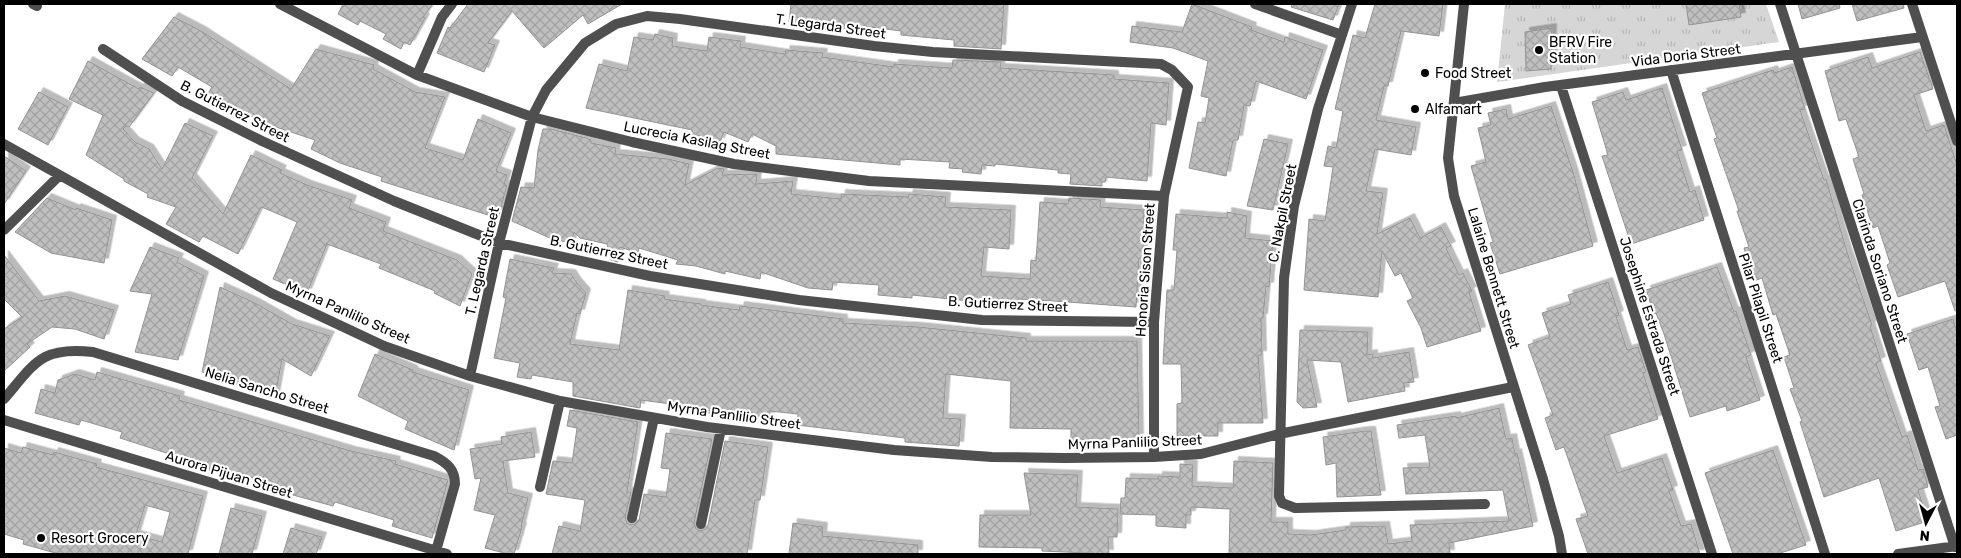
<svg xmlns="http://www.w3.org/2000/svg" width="1961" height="558" font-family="Rubik,sans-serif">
	<defs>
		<pattern id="park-tufts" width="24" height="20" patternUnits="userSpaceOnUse" patternTransform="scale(1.25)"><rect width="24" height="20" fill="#d6d6d6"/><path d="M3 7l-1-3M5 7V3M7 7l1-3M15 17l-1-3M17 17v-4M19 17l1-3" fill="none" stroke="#b6b6b6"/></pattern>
		<pattern id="building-cross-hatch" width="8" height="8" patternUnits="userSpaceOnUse" patternTransform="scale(1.25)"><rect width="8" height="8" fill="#bfbfbf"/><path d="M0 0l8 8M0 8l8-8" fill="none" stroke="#a2a2a2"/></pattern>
		<filter id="shadow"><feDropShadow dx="4.5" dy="-4.5" stdDeviation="0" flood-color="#0004"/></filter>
	</defs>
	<rect width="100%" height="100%" fill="#fff"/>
	<path fill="url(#park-tufts)" d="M1505,4H1766L1779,42L1497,82Z"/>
	<path fill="url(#building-cross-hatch)" stroke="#939393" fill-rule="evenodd" filter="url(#shadow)" d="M343,4H433L423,17L425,18L410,45L404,42L401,49L383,39L386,34L360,21L358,25L338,14Z
		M468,4H622L588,24L583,15L544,48L512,11L488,43L495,45L484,72L437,53L448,27L450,28Z
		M791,4H1004L1001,49L954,46V40L901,35V31L862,26V31L789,22Z
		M1192,4L1252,27L1251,30L1284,42L1285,37L1323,50L1306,99L1256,81L1250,106L1244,105L1238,140H1233L1226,176L1189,168L1198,122L1205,123L1209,98L1201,96L1208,61L1173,48L1130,42L1132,26L1182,32Z
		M1292,4H1339L1333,20L1291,7Z
		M1375,4H1443L1439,36L1401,31L1388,86H1384L1376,120L1416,127L1411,155L1375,149L1366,191L1383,193L1377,234L1410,218L1420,238L1441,227L1451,246L1446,248L1459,275L1463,273L1472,291L1469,292L1481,331L1427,347L1421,328L1407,301L1413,298L1401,273L1395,276L1382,251L1378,297L1304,290L1309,219L1325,221L1333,167L1324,166L1328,146L1336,148L1343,111L1335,109L1353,35L1365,38Z
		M1686,4H1739L1741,17L1689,25Z
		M1798,4H1839L1840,8L1802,19Z
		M1852,4H1903L1904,8L1857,21Z
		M174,17L201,31L291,89L316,49L374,65L373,69L415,92L445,97L425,148L463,160L478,119L511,133L496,171L507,175L504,185H507L499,215L495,213L494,217L381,181L382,177L340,163L311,149L315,140L273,126L272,127L239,110L236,114L226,109L206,97L212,87L178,67L172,76L142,59Z
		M1552,28L1551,69L1526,71L1525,32Z
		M655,34L673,38L672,46L707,51L709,37L741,41L740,47L785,54L786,50L823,53L822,57L894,67V64L952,68L953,60L1001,62L1000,68L1114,75V79L1169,83L1166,125L1151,123L1147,181L1106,177L1105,182H1102V186L1070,184L1071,174L1058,173V170L995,164V166L982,165L981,174L962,172L963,169L949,168L950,162L900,159V165L776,154V146L752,134L748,142L724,132L720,142L699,138L700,136L692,134V130L586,108L599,64L627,71L634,37L653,40Z
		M1920,52L1933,89L1914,95L1926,131L1944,125L1957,165V310L1955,311L1945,281L1898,297L1887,265L1890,263L1878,226L1873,228L1862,195L1864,194L1853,159L1859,157L1846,119L1839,121L1825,71L1868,57L1872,68Z
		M88,61L139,89L140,87L154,93L129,127L126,126L123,129L135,142L149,149L162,169L185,123L213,136L192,178L223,214L251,155L282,170L280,173L307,185L352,200L349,208L386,222L383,231L457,260L472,274L460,306L434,293L435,291L379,268L381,264L327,244L307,293L273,279L297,222L264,208L261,207L238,254L203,236L199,242L166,224L176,207L147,197L148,194L124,181V179L86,155L103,115L69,99Z
		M1792,67L1805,109L1800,110L1824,180L1826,179L1847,252L1872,325L1870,326L1881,361L1876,363L1902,437L1907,435L1918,470L1923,469L1928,487L1918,490L1928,521L1896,531L1879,478L1824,497L1800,422L1802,421L1790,389L1794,388L1784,357L1790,355L1776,314L1773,315L1762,278L1754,281L1744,248L1749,247L1737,211H1739L1714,139L1717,138L1702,93L1773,70L1774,73Z
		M1662,88L1682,150L1677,151L1690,192L1695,190L1704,220L1631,244L1602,156L1608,155L1592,102L1623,92L1626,100Z
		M39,92L68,107L48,145L18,129Z
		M1551,106L1573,172L1593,246L1500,274L1490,243L1493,242L1471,166L1486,162L1478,128L1491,125L1488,113L1506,109L1508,119Z
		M543,129H551L586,138L591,140V143L616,148L615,154L668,159L689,164L685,185L718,168L724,169L722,175L757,174L756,184L793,181L791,194L841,199V194L908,197L909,194L946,197L945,207L1011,210L1009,249L984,247L981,276L1030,279L1031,260L1036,261L1040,202L1068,204L1069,198L1101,200L1100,207L1144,210L1143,258H1139L1136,307L1054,301L1018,299V302L980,300L979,302L912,295V298L878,295L879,285L833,282L832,290L808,288L761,272L760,279L725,271V274L696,266L676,264L678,260L639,248L638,253L620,247L618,262L611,260L607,244L580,238L574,232L571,243L552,239L512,221L521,187L534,188L538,150Z
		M1264,139L1288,144L1273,210L1247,206Z
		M4,156L26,171L4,204Z
		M47,198L76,210V208L112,220L104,263L51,253L15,232Z
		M1227,212L1247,216L1245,238L1273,241L1269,287L1266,286L1263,318H1261L1262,355H1258L1263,423H1218V436H1177V404L1182,403L1181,364H1163L1167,290H1174L1177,250H1173L1176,214L1227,218Z
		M150,247L179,258L177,262L204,276L178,360L135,352L152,294L130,291Z
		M4,255L39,301L65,296L114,310L104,339L75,329L52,327L27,344L30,347L4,371V329L22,317L4,299Z
		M510,259L554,268L552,273L571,274L577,283L586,293L580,314L577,313L570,344L619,350L628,290L665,296L664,299L701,304V305L739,310L740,306L843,319V323L918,327L1026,338V341H1137L1139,438L1071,440V429L1010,428L1011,381L946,374L943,418L961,419L959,446L905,442V438L797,425L798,414L770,411V417L758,416V419L685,410L686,406L641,400L640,408L573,396V382L532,375L531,379L517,377L520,363L494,358L506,298L503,297Z
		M1717,267L1734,312L1736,311L1751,355L1746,357L1760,400L1727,411L1726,406L1690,417L1664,334L1656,313L1654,314L1646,290Z
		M1608,282L1619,315L1616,316L1627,350L1638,347L1646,372L1643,373L1658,419L1604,436L1617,473L1662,458L1673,490L1669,491L1681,526L1691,524L1700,554H1588L1576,519L1588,516L1564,447L1556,450L1545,418L1553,415L1528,345L1550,337L1542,313L1571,304L1568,295Z
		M220,287L255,303L292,324L330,336L311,376L282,359L275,397L202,372Z
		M1953,319L1957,333V435L1946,439L1935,407L1940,406L1928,367L1919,370L1907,334Z
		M1300,330L1368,332L1367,355L1373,354V358L1409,352L1414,382L1404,383L1405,391L1348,402L1341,362L1307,360L1317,407L1303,408L1297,402Z
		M375,354L413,370V372L469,390L454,450L405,429L408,421L358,396Z
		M97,372L180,396L179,400L351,451L396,461L395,464L448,480L432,538L392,526L394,520L335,502L333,506L293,495L294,490L249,477L248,481L209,470L210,467L120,438L122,432L81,420L79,425L35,413L41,389L55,393L58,380L75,374L95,380Z
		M1499,408L1506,439L1512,438L1515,454L1517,453L1533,526L1449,543L1450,554H1229L1230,509L1191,507V515H1186V528L1156,526V515L1120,514L1121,498H1125L1126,478L1158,479V476L1180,477V464L1193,465L1192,486L1233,488L1234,461L1273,463L1271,522H1288V534L1311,535L1346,530V527L1385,526L1388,544L1412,541L1410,525L1509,521L1503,490L1406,494L1403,468L1430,467L1425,435L1399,438L1397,425L1456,416V418Z
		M570,410L638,422L627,492H631L625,517L627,523L631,525L635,524L639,520L644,494L666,497L670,469L661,468L666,433L712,439L694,523L696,529L700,531L706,529L708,525L725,441L768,447L760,500H755L747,554H552L559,526L580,531L585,500L546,494L553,461L572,463L577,428L567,426Z
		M1365,431H1371L1381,495L1337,497L1336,463L1326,465L1323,437Z
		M531,432L535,457L503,461L508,493L528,498L521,527H522L514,554H508L485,548L495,515L474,510L481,478L475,479L470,449L502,444L501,437Z
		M23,447L53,455L54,452L97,464L96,467L203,496L188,554H59L23,544L24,540L4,534V448L21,453ZM145,505L170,512L162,542L136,535Z
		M1773,450L1806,545L1777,554H1733L1705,473Z
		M1024,473L1078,475L1076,507L1118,509L1117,537H1108L1109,554L1042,551V548L979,547L980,515H1031Z
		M231,508L262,516L252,554H219Z
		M793,523L823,527L822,536L918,545V554H789Z
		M291,528L322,537L316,554H283Z"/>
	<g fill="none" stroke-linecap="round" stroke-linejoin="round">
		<path stroke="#4f4f4f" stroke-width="10" d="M33,4L37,6
			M280,4L417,75L532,117L632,142L734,164L869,181L1164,196
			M1255,4L1342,35
			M1352,4L1318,109L1294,206L1284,278L1279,496L1282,503L1295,508L1485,504
			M1780,4L1955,547
			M1912,4L1957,141
			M103,49L182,101L262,141L394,201L499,243L650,276L799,300L982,320L1154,322
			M1671,70L1825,554
			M417,75L442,17L452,4
			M1561,86L1712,554
			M1454,103L1545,87L1922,37
			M4,144L271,293L384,346L470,376L560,401L707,427L894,450L992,457L1065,458L1154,457L1201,454L1279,434L1513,387
			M4,230L59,176
			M470,376L499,243L532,117L546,90L585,43L616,24L647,16L680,19L874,46L933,52L1161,64L1172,70L1188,87L1164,196L1154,322V457
			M4,399C35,363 41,346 93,352L434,456C447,463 455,469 455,484L436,551
			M4,420L447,554
			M540,487L560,401
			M632,518L654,418
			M701,524L721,429
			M1898,554L1957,546"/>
		<path stroke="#4f4f4f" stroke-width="10" d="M1464,4L1448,158L1454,196L1543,479L1559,536L1562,554"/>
	</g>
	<g fill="#000" stroke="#fff" stroke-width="2">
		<circle cx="1539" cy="50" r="5"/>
		<circle cx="1425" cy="73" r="5"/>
		<circle cx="1415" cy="109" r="5"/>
		<circle cx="41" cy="538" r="5"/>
	</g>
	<g text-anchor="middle" stroke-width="4.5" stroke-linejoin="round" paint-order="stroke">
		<g font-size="14" fill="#000" stroke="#fff">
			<text transform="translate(831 26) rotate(8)" y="5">T. Legarda Street</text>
			<text transform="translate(1686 55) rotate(-7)" y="5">Vida Doria Street</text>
			<text transform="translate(235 111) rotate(27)" y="5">B. Gutierrez Street</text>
			<text transform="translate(697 140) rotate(11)" y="5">Lucrecia Kasilag Street</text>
			<text transform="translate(1282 213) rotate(-79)" y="5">C. Nakpil Street</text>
			<text transform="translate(609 252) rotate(12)" y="5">B. Gutierrez Street</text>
			<text transform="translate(482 261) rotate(-77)" y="5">T. Legarda Street</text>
			<text transform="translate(1145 270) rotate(-86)" y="5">Honoria Sison Street</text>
			<text transform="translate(1880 271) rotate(72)" y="5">Clarinda Soriano Street</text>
			<text transform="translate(1494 278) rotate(73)" y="5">Lalaine Bennett Street</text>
			<text transform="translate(1008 304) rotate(3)" y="5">B. Gutierrez Street</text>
			<text transform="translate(1761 308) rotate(72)" y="5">Pilar Pilapil Street</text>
			<text transform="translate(348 312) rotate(24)" y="5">Myrna Panlilio Street</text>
			<text transform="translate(1650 316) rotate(72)" y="5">Josephine Estrada Street</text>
			<text transform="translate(267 390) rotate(17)" y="5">Nelia Sancho Street</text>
			<text transform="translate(734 415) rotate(8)" y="5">Myrna Panlilio Street</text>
			<text transform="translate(1135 442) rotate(-2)" y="5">Myrna Panlilio Street</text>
			<text transform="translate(229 474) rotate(17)" y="5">Aurora Pijuan Street</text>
		</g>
		<g font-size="14" fill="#000" stroke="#fff" text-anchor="start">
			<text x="1549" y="47">BFRV Fire<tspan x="1549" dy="16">Station</tspan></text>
			<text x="1435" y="78">Food Street</text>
			<text x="1425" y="114">Alfamart</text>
			<text x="51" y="543">Resort Grocery</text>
		</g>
	</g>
	<rect width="1961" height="558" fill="none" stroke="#000000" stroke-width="10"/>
	<g transform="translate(1926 523) rotate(186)" stroke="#ffffff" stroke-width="4" paint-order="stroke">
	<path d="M0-4L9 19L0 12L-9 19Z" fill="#000000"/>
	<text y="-8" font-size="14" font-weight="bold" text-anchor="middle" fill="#000000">N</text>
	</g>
</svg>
